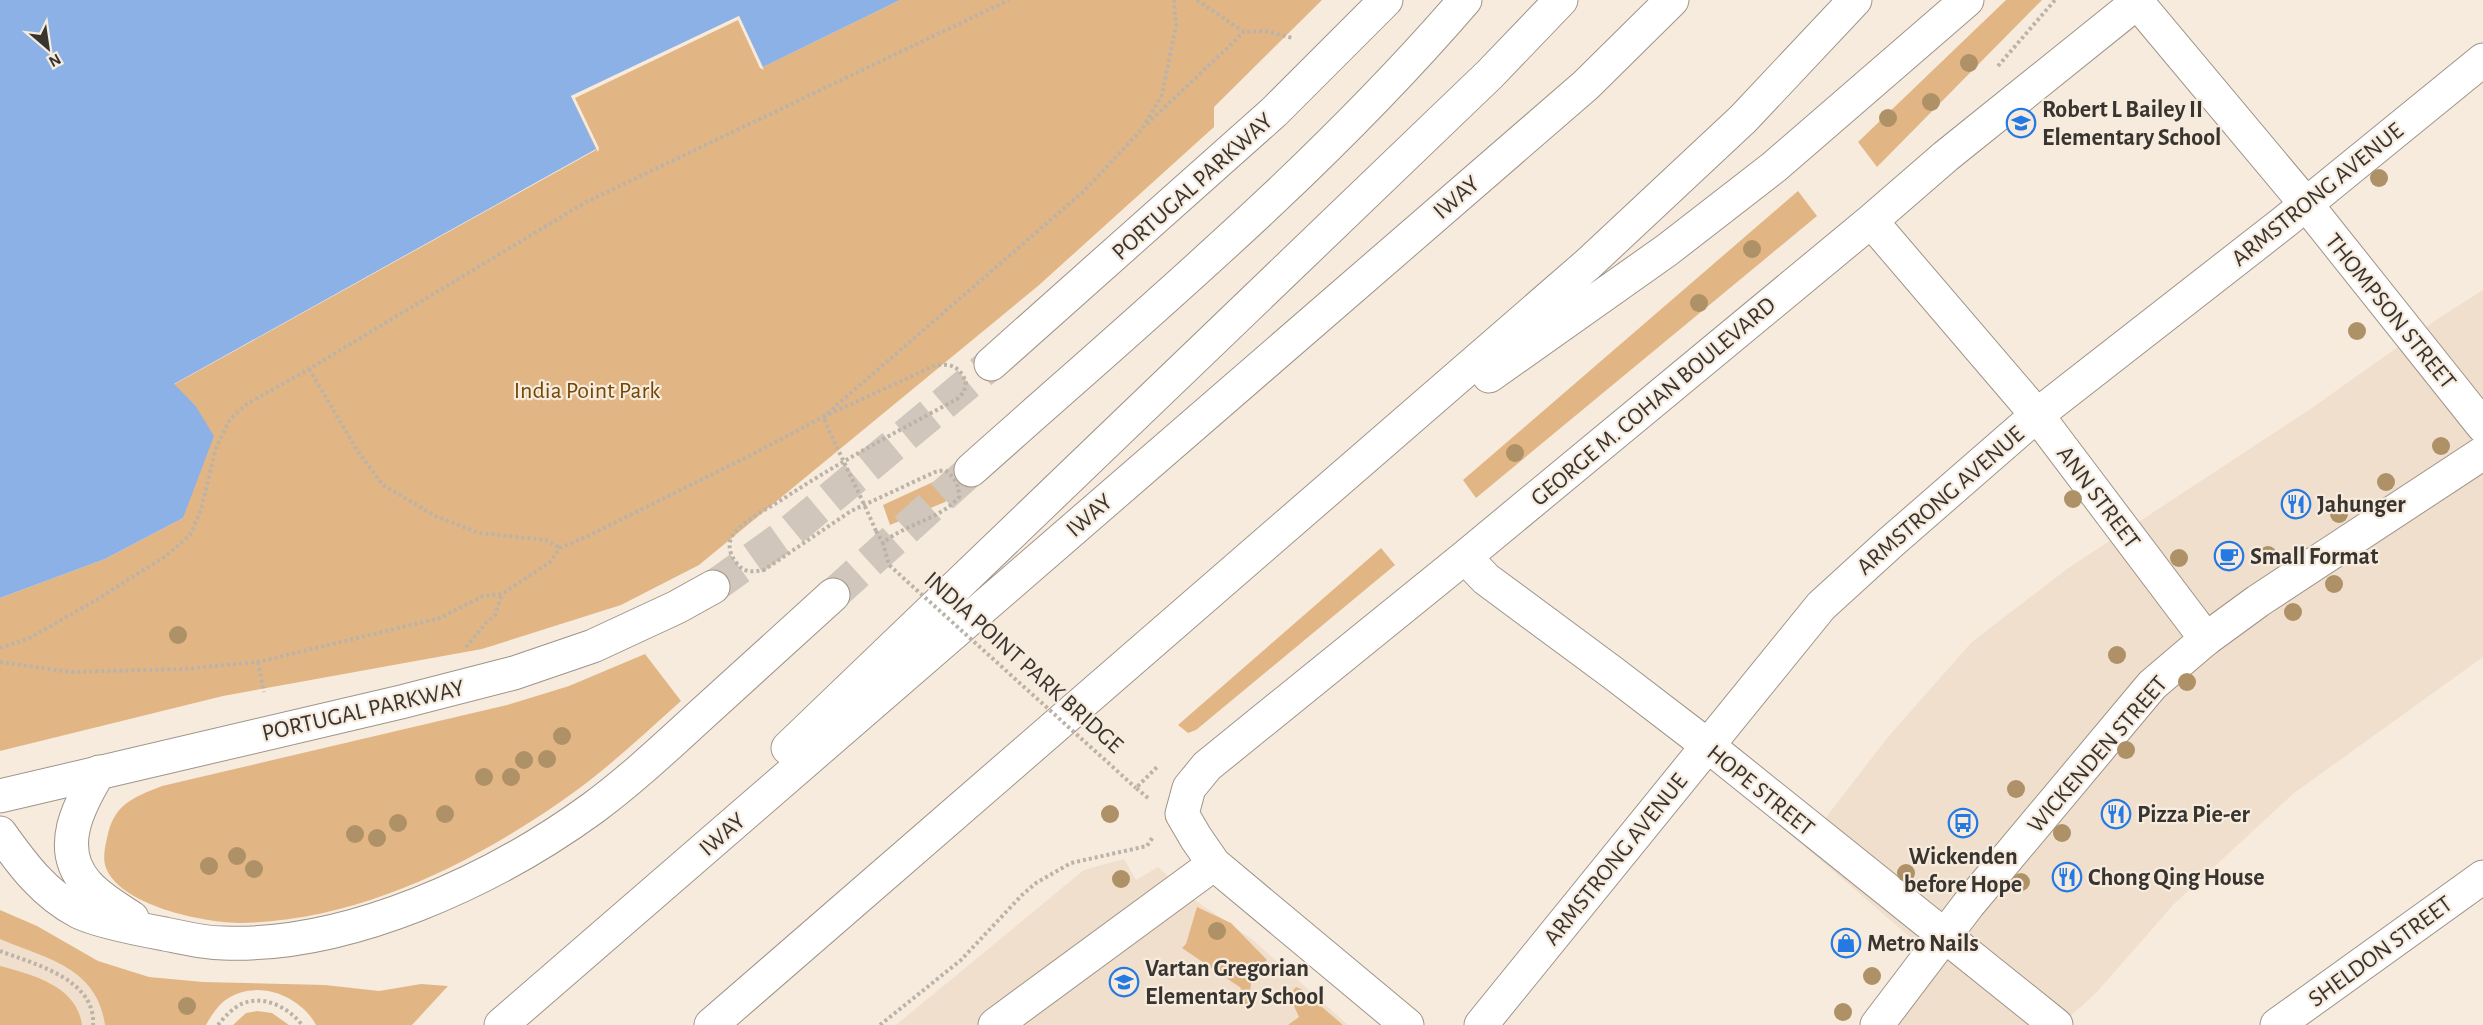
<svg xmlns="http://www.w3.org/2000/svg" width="2483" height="1025" font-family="'Alegreya Sans',sans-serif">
	<rect width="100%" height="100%" fill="#f7ebde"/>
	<path fill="#efdfcc" d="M2483,290V657L2294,793L2174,904L2096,993L2065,1021L2068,1025H1876L1931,955L1804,846L1888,737L1972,642L2067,569L2309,410L2436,320Z
		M1124,859L1136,880L1158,867L1186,894L1253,940L1348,1025H896L1084,870Z
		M0,929L60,942L122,1025H0Z"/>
	<path fill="#e2b684" d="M900,0H1322L1214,107V127L1038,286L699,565L621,605L482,649L223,696L0,751V598L105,559L183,518L195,405L173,385L596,150L571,96L739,16L763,67Z
		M2006,0H2042L1877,167L1858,142Z
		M1798,191L1817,216L1476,498L1463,480Z
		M940,481C946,483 949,488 950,494L945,502L890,525L883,505L933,482Z
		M1381,548L1395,565L1196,730L1188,733L1178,725Z
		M645,654L681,701C643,735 605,771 563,800C470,865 357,921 241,923C206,923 117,906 105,865C103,857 105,847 107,838C114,804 132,798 162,786L507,705L569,686Z
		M1197,907L1231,923L1267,960L1252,976L1248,1008L1239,997L1241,988L1182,948L1186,944Z
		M0,910L37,926L98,961L149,977L203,982L325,985L379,991L421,984L448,986L412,1025H316C300,995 256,979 227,999C218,1005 211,1016 206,1025H105C97,967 47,959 0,939Z
		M0,966C33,975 77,986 82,1025H0Z
		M1296,987L1301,989L1343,1025H1288L1299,1017L1289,995Z
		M257,1011L272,1013L289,1025H233L246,1013Z"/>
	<path fill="#8bb1e6" d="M0,0H900L763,67L739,16L571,96L596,149L174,384L195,405L214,436L183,518L105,559L0,598Z"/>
	<path fill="#f7ebde" d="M739,16L764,70L760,68L738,20L575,98L599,148L598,152L571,96Z"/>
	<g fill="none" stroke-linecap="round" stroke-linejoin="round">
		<path stroke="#d1c6bb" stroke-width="33" stroke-dasharray="33 16" stroke-linecap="butt" d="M713,587L787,534L991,364"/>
		<path stroke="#d1c6bb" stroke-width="33" stroke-dasharray="33 16" stroke-linecap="butt" d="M833,595L971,470"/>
		<g stroke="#9f9488" stroke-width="35">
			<path id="minor" d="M2137,2L2306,204L2483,426
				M1871,221L2037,415L2206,639
				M991,364L1274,112L1386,0
				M1465,557L1486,579L1613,673L1707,745L2056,1025
				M0,796L401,702L514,673L593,646L677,607L713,587
				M995,1025L1214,864
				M1407,1025L1214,864L1196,838L1182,814L1189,788L1207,766L1465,557L1871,221L1946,156L2140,0
				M1481,1025L1821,606L1890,543L2037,415L2283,223L2483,60
				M2277,1025L2483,877"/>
		</g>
		<g stroke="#9f9488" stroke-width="35">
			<path id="major" d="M1877,1025L1968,905L2152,685L2206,639L2258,601L2483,453"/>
		</g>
		<g stroke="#9f9488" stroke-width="35">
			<path id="highway" d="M1489,376L1667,250L1774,167L1967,0
				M971,470C1140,319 1317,172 1465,0
				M788,748L1490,74L1561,0
				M99,772C79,805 55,849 87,884C99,898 117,908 132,918
				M0,833C22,864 44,894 79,912C98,921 143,930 165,934C184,938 204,943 223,943C348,948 494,880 593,808C631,780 666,747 701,715C745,675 789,635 833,595
				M501,1025L1586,85L1672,0
				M711,1025L1588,264L1743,119L1855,0"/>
		</g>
		<path stroke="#bcb3a8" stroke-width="4" stroke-dasharray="3 3" stroke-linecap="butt" d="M1197,0L1244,32L1265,31L1293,38
			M1998,66L2055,0
			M1147,124L1244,32
			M309,369L357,450L383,485L435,516L479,533L546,540L560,548
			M876,531L883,543
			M466,647L485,624L495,615L502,594
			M0,648L30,638L96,600L166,556L190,535L201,510L216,448L230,419L247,404L309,369L586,202L1009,0
			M0,662L70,672L183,669L258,662L440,618L483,596L502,594L550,562L560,548L592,534L751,455L823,417L1084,191L1142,129L1162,95L1176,26L1174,0
			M258,662L264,692
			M1148,798L1136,788L1158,766
			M0,951C34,964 96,979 93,1025
			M218,1025C223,1019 229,1012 235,1008C257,991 288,1006 302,1025
			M880,1025L961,960L1022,895L1036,883L1071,863L1147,846L1153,837"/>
		<use href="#minor" stroke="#fff" stroke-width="33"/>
		<use href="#major" stroke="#fff" stroke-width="33"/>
		<use href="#highway" stroke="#fff" stroke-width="33"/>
		<path stroke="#bcb3a8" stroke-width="4" stroke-dasharray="3 3" stroke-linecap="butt" d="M876,531C859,492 840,455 823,417L936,365C952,364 959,366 966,382L964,392L957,399C898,431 839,462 783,499C767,509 746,519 734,533C727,542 729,554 736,562C743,573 752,572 764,570L851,511L935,472L945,470C955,478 959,484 959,497C940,520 906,523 883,543L889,565L1136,788"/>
	</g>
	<g fill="#ae9166">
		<circle cx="1969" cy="63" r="9"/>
		<circle cx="1931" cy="102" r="9"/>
		<circle cx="1888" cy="118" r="9"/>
		<circle cx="2379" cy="178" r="9"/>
		<circle cx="1752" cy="249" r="9"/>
		<circle cx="1699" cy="303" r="9"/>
		<circle cx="2357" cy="331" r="9"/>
		<circle cx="2441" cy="446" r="9"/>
		<circle cx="1515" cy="453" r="9"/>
		<circle cx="2386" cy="482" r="9"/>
		<circle cx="2073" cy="499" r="9"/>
		<circle cx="2339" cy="514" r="9"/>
		<circle cx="2268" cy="555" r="9"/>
		<circle cx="2179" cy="558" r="9"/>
		<circle cx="2334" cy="584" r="9"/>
		<circle cx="2293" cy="612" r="9"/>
		<circle cx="178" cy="635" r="9"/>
		<circle cx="2117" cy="655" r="9"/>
		<circle cx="2187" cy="682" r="9"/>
		<circle cx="562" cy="736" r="9"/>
		<circle cx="2126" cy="750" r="9"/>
		<circle cx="547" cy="759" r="9"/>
		<circle cx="524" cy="760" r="9"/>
		<circle cx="484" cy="777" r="9"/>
		<circle cx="511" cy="777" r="9"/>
		<circle cx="2016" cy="789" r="9"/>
		<circle cx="445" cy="814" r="9"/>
		<circle cx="1110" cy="814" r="9"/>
		<circle cx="398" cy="823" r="9"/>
		<circle cx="2062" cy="833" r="9"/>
		<circle cx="355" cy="834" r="9"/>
		<circle cx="377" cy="838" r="9"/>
		<circle cx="237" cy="856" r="9"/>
		<circle cx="209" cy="866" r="9"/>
		<circle cx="254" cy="869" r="9"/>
		<circle cx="1906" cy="873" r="9"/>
		<circle cx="1121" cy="879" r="9"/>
		<circle cx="2021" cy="882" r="9"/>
		<circle cx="1217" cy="931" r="9"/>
		<circle cx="1872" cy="976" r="9"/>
		<circle cx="187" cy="1006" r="9"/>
		<circle cx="1843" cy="1012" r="9"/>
	</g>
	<defs>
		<g id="school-ring" transform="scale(1.5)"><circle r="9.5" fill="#f7ebde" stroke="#2479e3" stroke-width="1.5"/><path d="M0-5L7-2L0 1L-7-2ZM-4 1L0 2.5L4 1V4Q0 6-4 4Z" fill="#2479e3"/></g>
		<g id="restaurant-ring" transform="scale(1.5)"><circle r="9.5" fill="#f7ebde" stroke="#2479e3" stroke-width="1.5"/><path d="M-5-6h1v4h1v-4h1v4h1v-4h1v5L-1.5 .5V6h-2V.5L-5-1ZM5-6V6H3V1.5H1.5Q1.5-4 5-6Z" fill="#2479e3"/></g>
		<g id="cafe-ring" transform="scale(1.5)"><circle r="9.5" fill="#f7ebde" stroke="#2479e3" stroke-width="1.5"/><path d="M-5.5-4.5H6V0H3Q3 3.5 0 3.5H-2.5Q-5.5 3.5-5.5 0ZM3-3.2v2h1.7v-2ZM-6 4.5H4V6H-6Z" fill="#2479e3"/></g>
		<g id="bus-ring" transform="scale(1.5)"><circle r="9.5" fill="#f7ebde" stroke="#2479e3" stroke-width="1.5"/><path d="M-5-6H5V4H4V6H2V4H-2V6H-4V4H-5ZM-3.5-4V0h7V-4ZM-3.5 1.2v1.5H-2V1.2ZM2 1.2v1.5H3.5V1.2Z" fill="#2479e3"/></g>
		<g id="shop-ring" transform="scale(1.5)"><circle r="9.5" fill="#f7ebde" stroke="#2479e3" stroke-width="1.5"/><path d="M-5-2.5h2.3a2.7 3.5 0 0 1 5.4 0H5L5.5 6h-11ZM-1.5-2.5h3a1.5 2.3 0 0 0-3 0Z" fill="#2479e3"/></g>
	</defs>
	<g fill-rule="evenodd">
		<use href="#school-ring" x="2021" y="123"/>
		<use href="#restaurant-ring" x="2296" y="504"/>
		<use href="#cafe-ring" x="2229" y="556"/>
		<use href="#restaurant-ring" x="2116" y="814"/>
		<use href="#bus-ring" x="1963" y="823"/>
		<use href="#restaurant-ring" x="2067" y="877"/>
		<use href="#shop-ring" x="1846" y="943"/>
		<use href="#school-ring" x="1124" y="982"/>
	</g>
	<g text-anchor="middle" stroke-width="4.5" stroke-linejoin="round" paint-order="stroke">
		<g font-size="24" font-weight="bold" fill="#38342f" stroke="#f7ebde" text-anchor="start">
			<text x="2042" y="117">Robert L Bailey II<tspan x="2042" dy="28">Elementary School</tspan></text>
			<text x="2317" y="512">Jahunger</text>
			<text x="2250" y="564">Small Format</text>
			<text x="2137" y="822">Pizza Pie-er</text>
			<text x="1963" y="864" text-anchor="middle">Wickenden<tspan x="1963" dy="28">before Hope</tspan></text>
			<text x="2088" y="885">Chong Qing House</text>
			<text x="1867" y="951">Metro Nails</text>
			<text x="1145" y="976">Vartan Gregorian<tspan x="1145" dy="28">Elementary School</tspan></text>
		</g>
		<g font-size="24" fill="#38342f" stroke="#f7ebde">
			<text transform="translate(1192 186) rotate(-42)" y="8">PORTUGAL PARKWAY</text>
			<text transform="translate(2317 194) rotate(-39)" y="8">ARMSTRONG AVENUE</text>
			<text transform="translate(1456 197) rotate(-41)" y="8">IWAY</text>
			<text transform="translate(2391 311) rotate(51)" y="8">THOMPSON STREET</text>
			<text transform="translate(1653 401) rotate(-40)" y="8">GEORGE M. COHAN BOULEVARD</text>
			<text transform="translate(2099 497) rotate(53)" y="8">ANN STREET</text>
			<text transform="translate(1940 500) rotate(-41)" y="8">ARMSTRONG AVENUE</text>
			<text transform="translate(1089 515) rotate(-41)" y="8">IWAY</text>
			<text transform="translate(1024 662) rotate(42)" y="8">INDIA POINT PARK BRIDGE</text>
			<text transform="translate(363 710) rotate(-13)" y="8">PORTUGAL PARKWAY</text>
			<text transform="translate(2097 754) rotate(-49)" y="8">WICKENDEN STREET</text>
			<text transform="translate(1761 790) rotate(39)" y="8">HOPE STREET</text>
			<text transform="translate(722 834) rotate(-41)" y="8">IWAY</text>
			<text transform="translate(1615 859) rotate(-51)" y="8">ARMSTRONG AVENUE</text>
			<text transform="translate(2380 951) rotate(-36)" y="8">SHELDON STREET</text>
		</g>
		<g font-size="24" fill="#734804" stroke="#f7ebde">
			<text x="587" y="398">India Point Park</text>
		</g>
	</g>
	<g transform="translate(48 48) rotate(151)" stroke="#f7ebde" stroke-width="4.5" paint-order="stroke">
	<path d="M0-4.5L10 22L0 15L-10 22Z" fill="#38342f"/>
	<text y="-9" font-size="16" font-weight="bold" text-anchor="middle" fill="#38342f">N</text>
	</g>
</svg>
